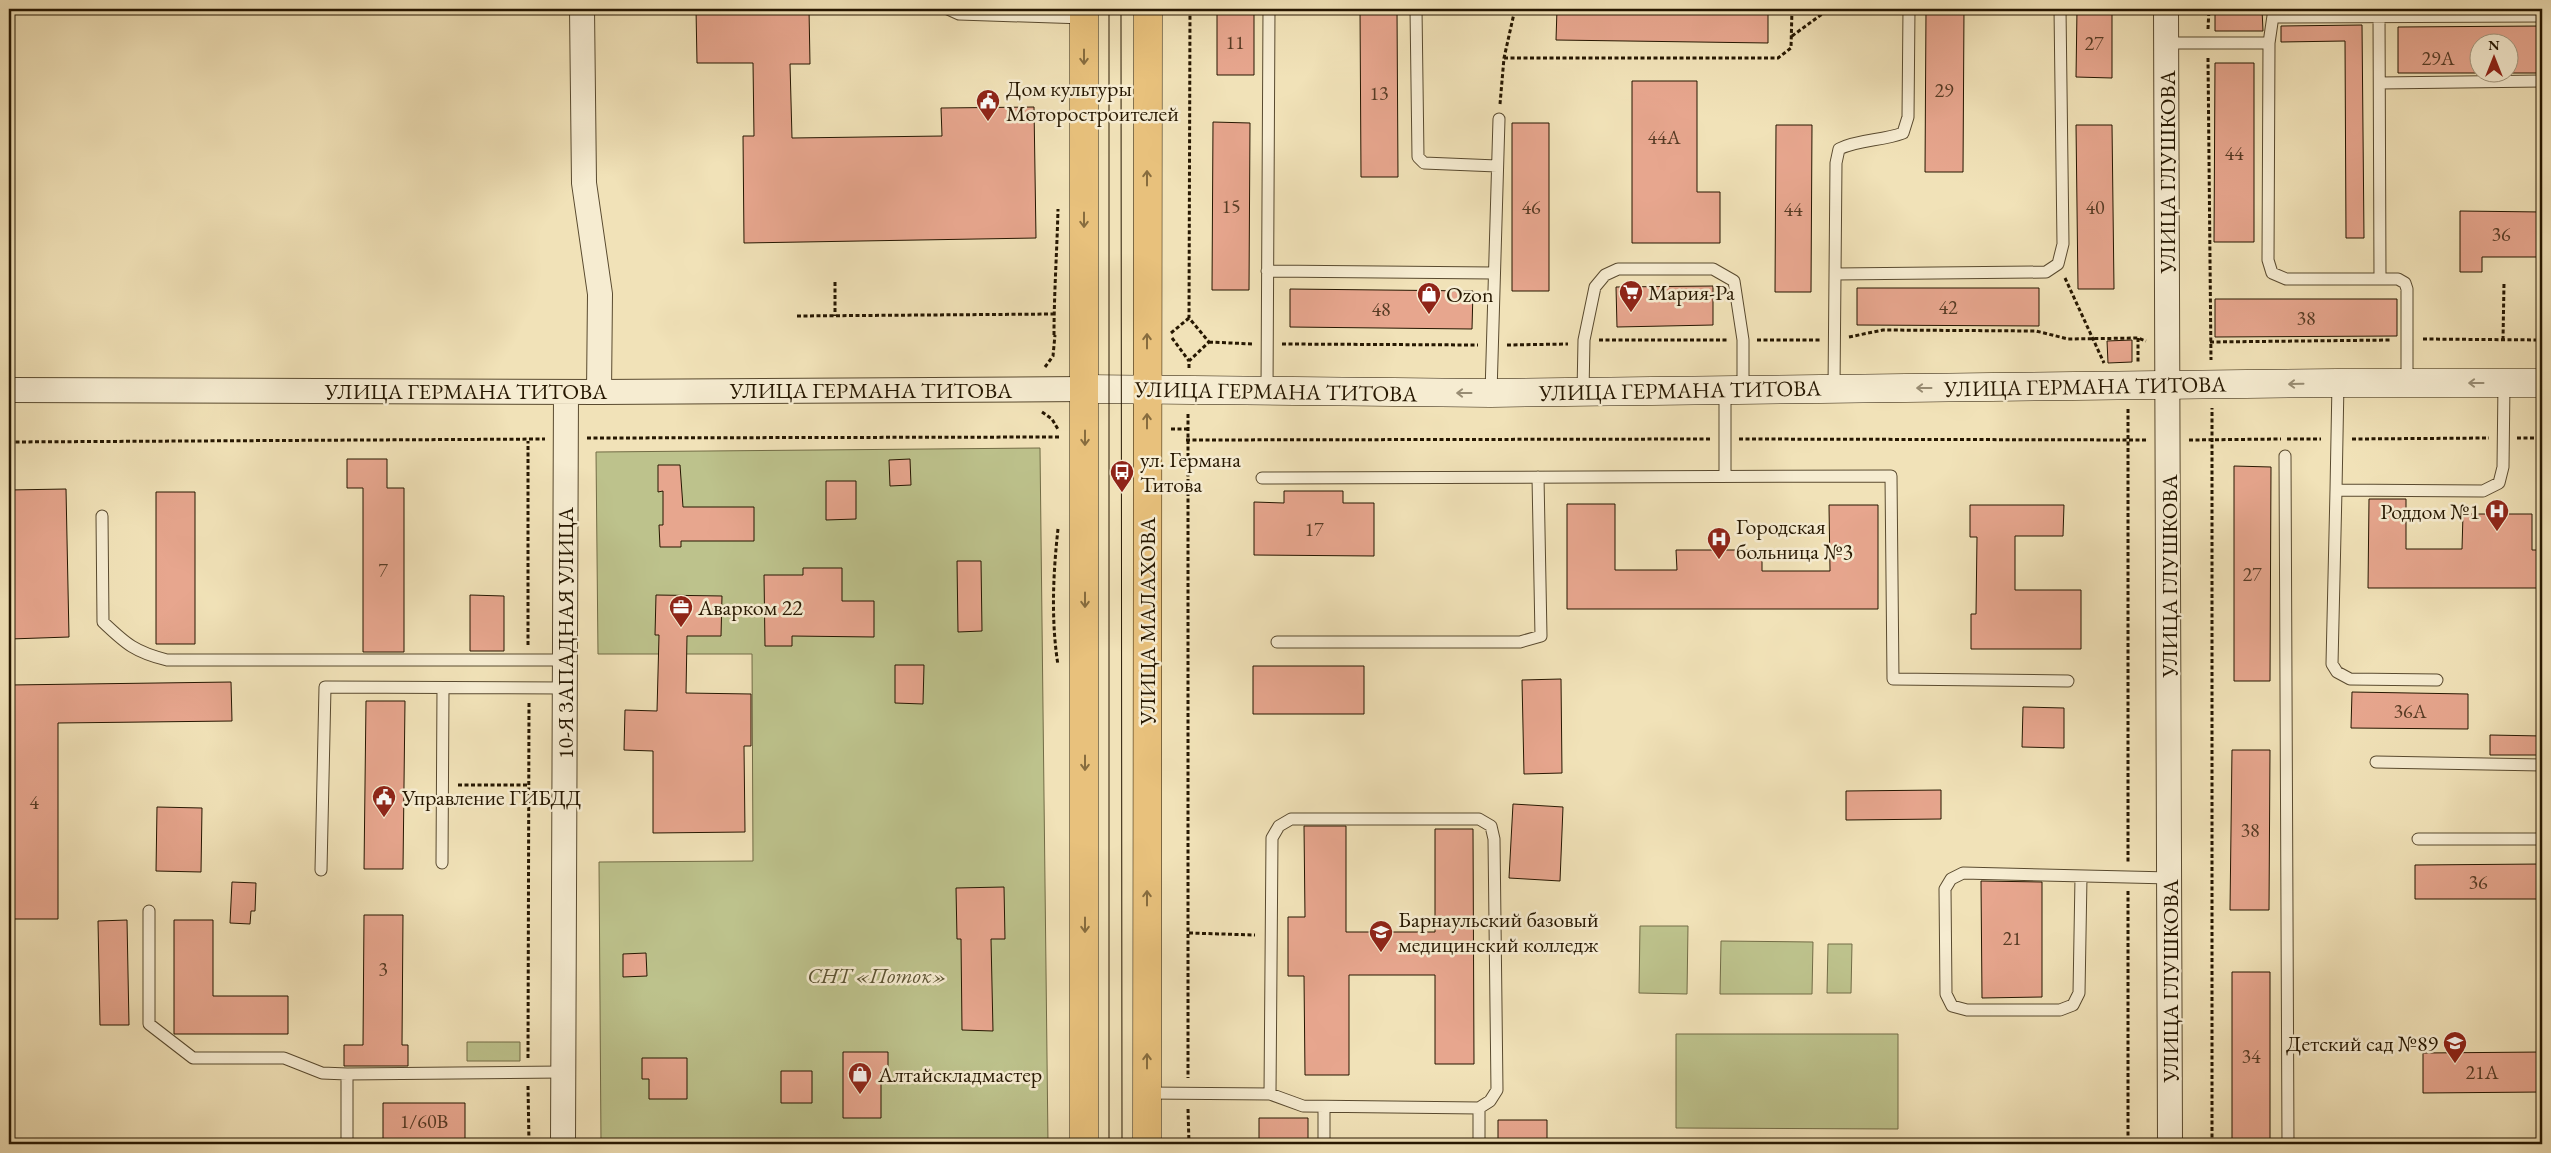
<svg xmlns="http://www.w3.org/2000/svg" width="2551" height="1153" font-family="'EB Garamond',serif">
	<rect width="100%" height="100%" fill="#f1e2b8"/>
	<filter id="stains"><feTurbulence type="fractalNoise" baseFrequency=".004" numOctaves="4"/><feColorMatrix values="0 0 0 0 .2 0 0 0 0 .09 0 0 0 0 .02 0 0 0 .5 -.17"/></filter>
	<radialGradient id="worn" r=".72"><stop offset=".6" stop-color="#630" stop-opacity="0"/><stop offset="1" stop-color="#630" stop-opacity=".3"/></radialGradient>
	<path fill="#bdc28c" stroke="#726c46" d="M1040,448L1048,1144H601L599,862L753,861L752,654H598L596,452Z
		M1640,926H1688L1687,994L1639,993Z
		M1721,941L1813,942L1812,994H1720Z
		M1828,944H1852L1851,993H1827Z
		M1676,1034H1898V1129L1676,1128Z
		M467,1042H520V1061H467Z"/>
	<path fill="#e7a68e" stroke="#261701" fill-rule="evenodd" d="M696,9H809L810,64H790L792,138L942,136L941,108L1034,107L1036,238L744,243L743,136H754L753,63H697Z
		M1217,9H1254V75H1217Z
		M1360,9H1397L1398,177H1361Z
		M1557,9H1768V43L1556,40Z
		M1926,9H1964L1963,172H1925Z
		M2077,9H2112V78L2076,77Z
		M2215,9H2262L2263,31H2215Z
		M2362,25L2364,238H2346L2345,41L2281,42V26Z
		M2542,26V73H2398V27ZM2478,42H2508V72H2478Z
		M2215,63H2254V242H2214Z
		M1632,81H1697V192H1720V243H1632Z
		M1213,122L1250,123L1249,290H1212Z
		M1512,123H1549V291H1512Z
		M1776,125H1812L1811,292H1775Z
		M2076,125H2112L2114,289H2078Z
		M2460,211L2542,212V257H2482V272H2460Z
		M1713,286V325L1617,327L1616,287Z
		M1857,288H2039V326L1857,325Z
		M1290,289L1473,291L1472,329L1290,327Z
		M2215,299H2397V336L2215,337Z
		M2132,340V362L2108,363L2107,341Z
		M347,459H387V488H404V652H363V488H347Z
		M910,459L911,485L890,486L889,460Z
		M658,465H680L683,507H754V541H681V547H660L659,525H663V491L658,492Z
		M2234,466L2271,467L2270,681H2234Z
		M826,481H856V519L826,520Z
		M66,489L69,637L10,639L9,490Z
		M1284,491H1343V503H1374V556L1254,555V502L1284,503Z
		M156,492H195V644H156Z
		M2369,499H2406V549H2462L2463,514H2532V550H2542V588H2368Z
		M1567,504H1615V570H1677L1676,550H1762V571H1830L1829,505H1878V609H1567Z
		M1970,505H2064L2063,536H2015V590H2081V649H1971V614H1976L1977,537H1970Z
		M957,561H981L982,631L958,632Z
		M803,568H842V601H874V637L792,636V646H765L764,575H803Z
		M470,595L504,596V651H470Z
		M656,595L722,596L721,636H687L686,693L751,694V746H744L745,832L653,833V751L624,750L625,710L657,711L659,635H655Z
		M895,665H924L923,704L895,703Z
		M1253,666H1364V714H1253Z
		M1561,679L1562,773L1524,774L1522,680Z
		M231,682L232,721L58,723V919H10V685Z
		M2352,692L2468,694V729L2351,728Z
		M366,701H405L403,869H364Z
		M2023,707L2064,708V748L2022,747Z
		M2490,735L2542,736V755H2490Z
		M2232,750H2270L2269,910H2230Z
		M1941,790V819L1846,820V791Z
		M1513,804L1563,807L1560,881L1509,878Z
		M157,807L202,808L201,872L156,871Z
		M1304,826H1346V932H1435V829H1473L1474,1064H1435V975H1349V1075H1305L1304,976H1288V917H1305Z
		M2542,864V899H2415V865Z
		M1981,881L2042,882V997L1982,998Z
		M232,882L256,883L255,911H251L250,924L230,923Z
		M1004,887L1005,939H991L993,1031L962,1030L961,939H957L956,888Z
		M364,915H403L402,1045H408V1066H344V1045H363Z
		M127,920L129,1025H100L98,921Z
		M174,920H213V996H288V1034H174Z
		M646,953L647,976L623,977V954Z
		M2232,972H2270V1139H2232Z
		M843,1052H888V1072H881V1118H843Z
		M2542,1052V1092L2423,1093V1053Z
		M642,1058H687V1099H649V1079H642Z
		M781,1071H812V1103H781Z
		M383,1103H465V1139H383Z
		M1259,1118H1308V1144H1259Z
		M1498,1120H1547V1144H1498Z"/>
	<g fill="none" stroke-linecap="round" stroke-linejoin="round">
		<g stroke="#594a2f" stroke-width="13">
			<path id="lane" d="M948,9L959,14L1084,18
				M1416,9L1418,157L1424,163L1497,166
				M2274,9L2269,43L2268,260L2272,273L2286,279H2398L2405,283L2407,289V383
				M2379,15L2380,279
				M2274,17L2542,16
				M2166,43H2269
				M2380,83L2542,81
				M1267,271L1493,273
				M1836,274L2046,272L2058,264L2063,244L2060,9
				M2338,383L2336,490L2483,491L2499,483L2503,467L2504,383
				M1834,388L1836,163L1839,149C1859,139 1882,141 1903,133L1908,117L1909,9
				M1267,391L1269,9
				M1583,392L1584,340L1595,287L1605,275L1618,269H1713L1734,281L1743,340V390
				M1491,393L1499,119
				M2285,456L2288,1144
				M1725,476V390
				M1262,478L1891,476L1893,679L2068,681
				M2336,490L2332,664L2337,672L2350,679L2437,680
				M102,516L103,622C126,644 135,652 167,660H565
				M1277,642H1520L1541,636L1538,477
				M2376,762L2542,765
				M2418,839H2542
				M442,863L443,688
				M321,870L325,687L565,688
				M2081,877L2079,993L2073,1005L2060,1010H1967L1952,1006L1946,994L1945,889L1951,879L1963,873L2170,878
				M149,911V1024L193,1058H284L322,1073L347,1074
				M1147,1093L1270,1094L1272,838L1279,826L1291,819H1479L1491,826L1494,839L1497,1090L1490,1101L1479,1108V1144
				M1270,1094L1303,1106L1479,1108
				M1324,1107V1144
				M347,1144V1074L563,1072"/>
		</g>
		<g stroke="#594a2f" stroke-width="26">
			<path id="street" d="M582,9L584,183L600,294L599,392
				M2166,9L2170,1144
				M9,390L599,392L1085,389
				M563,1144L566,392"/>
		</g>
		<g stroke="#261701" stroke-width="29">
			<path id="secondary" d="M1085,389L1491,393L2338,383H2542"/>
		</g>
		<g stroke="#261701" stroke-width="29">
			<path id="primary" d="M1084,9V1144
				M1147,1144L1148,9"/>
		</g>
		<path stroke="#261701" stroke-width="3" stroke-dasharray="4 2.5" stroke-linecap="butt" d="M2208,29L2209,9
			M1792,36L1829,9
			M1504,58H1778L1791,48L1792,9
			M2208,58L2211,360
			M1500,104L1504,58L1515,9
			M2065,278L2104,363
			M835,282V316
			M797,316L1054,314
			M1171,333L1189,318
			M1054,335C1054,293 1057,251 1058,209
			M1849,337L1883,330L2036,331L2068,339L2138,338L2146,341
			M1172,338L1189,361
			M2138,338V363
			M2423,339L2542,340
			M1599,340H1728
			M1757,340H1821
			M2503,340L2504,283
			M1209,342L1253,344
			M2210,342L2392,340
			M1282,344L1478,345
			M1507,345L1568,344
			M1045,367L1053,356L1055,335
			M1189,368V361L1209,342L1189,318L1190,9
			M2128,409V863
			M1042,412L1052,419L1059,431
			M1188,414V1078
			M1171,429H1187
			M587,438L1059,437
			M2517,438H2542
			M1739,439L2146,440
			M2287,439H2321
			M2352,439L2489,438
			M1186,440L1711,439
			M2189,440L2281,439
			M9,442L545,439
			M1058,529C1053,574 1051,621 1058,665
			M528,645V441
			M458,785H529
			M2128,891V1144
			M1189,933L1255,935
			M528,1058L529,702
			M528,1086L529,1144
			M1188,1109L1189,1144
			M2212,1144V408"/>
		<use href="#lane" stroke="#f6ecd1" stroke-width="11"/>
		<use href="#street" stroke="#f6ecd1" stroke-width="24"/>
		<use href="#secondary" stroke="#f6ecd1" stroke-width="28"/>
		<use href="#primary" stroke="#e8c17c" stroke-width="28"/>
		<path stroke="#261701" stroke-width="1" d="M1109,9V1144
			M1121,9L1122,1144"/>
	</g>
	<defs><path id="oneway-shaft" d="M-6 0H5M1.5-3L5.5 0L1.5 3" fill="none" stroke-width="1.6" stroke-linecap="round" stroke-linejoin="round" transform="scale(1.25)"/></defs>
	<g stroke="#876c3e">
		<use href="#oneway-shaft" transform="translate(1084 57) rotate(90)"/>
		<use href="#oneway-shaft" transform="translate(1147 178) rotate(-90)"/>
		<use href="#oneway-shaft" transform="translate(1084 220) rotate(90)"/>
		<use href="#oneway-shaft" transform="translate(1147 341) rotate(-90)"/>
		<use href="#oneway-shaft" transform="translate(1147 421) rotate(-90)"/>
		<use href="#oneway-shaft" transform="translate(1085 438) rotate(90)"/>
		<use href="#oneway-shaft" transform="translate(1085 600) rotate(90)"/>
		<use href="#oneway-shaft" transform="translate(1085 763) rotate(90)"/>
		<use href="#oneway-shaft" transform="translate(1147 898) rotate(-90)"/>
		<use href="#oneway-shaft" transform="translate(1085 925) rotate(90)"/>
		<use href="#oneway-shaft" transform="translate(1147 1061) rotate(-90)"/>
	</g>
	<g stroke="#988c73">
		<use href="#oneway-shaft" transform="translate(2476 383) rotate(-180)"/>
		<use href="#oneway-shaft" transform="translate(2296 384) rotate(179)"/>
		<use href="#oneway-shaft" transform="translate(1924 388) rotate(180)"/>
		<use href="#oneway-shaft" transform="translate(1464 393) rotate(-180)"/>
	</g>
	<defs>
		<g id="civic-pin" transform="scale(1.25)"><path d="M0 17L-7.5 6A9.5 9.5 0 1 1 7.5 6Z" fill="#8f2418" stroke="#f6ecd1"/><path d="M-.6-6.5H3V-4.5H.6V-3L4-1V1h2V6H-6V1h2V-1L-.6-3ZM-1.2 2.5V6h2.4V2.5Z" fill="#fff"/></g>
		<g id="supermarket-pin" transform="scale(1.25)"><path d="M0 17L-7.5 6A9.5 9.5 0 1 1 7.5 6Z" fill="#8f2418" stroke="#f6ecd1"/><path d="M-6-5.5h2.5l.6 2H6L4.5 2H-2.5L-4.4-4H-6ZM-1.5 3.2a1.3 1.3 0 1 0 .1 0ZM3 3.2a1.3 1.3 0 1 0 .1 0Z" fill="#fff"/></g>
		<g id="shop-pin" transform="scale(1.25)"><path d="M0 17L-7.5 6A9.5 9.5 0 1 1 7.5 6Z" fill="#8f2418" stroke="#f6ecd1"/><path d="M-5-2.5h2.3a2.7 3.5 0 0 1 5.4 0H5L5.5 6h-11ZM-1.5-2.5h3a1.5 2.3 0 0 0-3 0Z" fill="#fff"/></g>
		<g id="bus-pin" transform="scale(1.25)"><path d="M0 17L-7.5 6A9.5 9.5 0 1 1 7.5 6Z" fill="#8f2418" stroke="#f6ecd1"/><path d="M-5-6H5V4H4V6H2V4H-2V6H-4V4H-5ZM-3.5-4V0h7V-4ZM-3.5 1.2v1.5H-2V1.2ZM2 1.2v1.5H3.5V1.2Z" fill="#fff"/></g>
		<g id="hospital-pin" transform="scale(1.25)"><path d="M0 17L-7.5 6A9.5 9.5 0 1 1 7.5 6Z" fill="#8f2418" stroke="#f6ecd1"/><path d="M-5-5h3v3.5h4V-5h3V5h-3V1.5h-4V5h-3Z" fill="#fff"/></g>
		<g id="office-pin" transform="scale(1.25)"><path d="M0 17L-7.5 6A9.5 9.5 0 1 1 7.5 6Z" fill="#8f2418" stroke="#f6ecd1"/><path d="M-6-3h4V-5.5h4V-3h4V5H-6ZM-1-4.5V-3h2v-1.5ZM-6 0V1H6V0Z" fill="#fff"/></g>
		<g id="university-pin" transform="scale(1.25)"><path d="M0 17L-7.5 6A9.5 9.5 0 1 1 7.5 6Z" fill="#8f2418" stroke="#f6ecd1"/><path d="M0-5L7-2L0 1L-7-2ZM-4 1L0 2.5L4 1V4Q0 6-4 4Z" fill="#fff"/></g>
		<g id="school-pin" transform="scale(1.25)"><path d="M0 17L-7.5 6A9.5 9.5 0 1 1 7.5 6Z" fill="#8f2418" stroke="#f6ecd1"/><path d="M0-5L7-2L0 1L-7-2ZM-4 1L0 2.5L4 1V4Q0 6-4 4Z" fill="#fff"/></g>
	</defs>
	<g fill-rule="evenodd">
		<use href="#civic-pin" x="988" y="101"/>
		<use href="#supermarket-pin" x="1631" y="292"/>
		<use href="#shop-pin" x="1429" y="294"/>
		<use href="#bus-pin" x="1122" y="472"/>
		<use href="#hospital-pin" x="2497" y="511"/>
		<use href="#hospital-pin" x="1719" y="539"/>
		<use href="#office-pin" x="681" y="607"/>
		<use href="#civic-pin" x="384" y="797"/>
		<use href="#university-pin" x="1381" y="932"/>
		<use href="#school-pin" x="2455" y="1043"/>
		<use href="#shop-pin" x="860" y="1074"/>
	</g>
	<g text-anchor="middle" stroke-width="5" stroke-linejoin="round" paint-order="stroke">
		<g font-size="20" fill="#563b24">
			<text x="1235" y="49">11</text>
			<text x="2094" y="50">27</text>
			<text x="2438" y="65">29А</text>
			<text x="1944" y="97">29</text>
			<text x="1379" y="100">13</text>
			<text x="1664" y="144">44А</text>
			<text x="2234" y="160">44</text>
			<text x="1231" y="213">15</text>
			<text x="1531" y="214">46</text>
			<text x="2095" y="214">40</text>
			<text x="1793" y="216">44</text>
			<text x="2501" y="241">36</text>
			<text x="1948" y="314">42</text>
			<text x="1381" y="316">48</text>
			<text x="2306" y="325">38</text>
			<text x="1314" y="536">17</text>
			<text x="383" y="577">7</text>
			<text x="2252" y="581">27</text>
			<text x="2410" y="718">36А</text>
			<text x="34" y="809">4</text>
			<text x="2250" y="837">38</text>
			<text x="2478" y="889">36</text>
			<text x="2012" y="945">21</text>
			<text x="383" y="976">3</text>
			<text x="2251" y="1063">34</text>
			<text x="2482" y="1079">21А</text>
			<text x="424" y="1128">1/60В</text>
		</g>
		<g font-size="22" fill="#261701" stroke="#f6ecd1" text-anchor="start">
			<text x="1006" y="96">Дом культуры<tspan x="1006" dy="25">Моторостроителей</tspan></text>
			<text x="1648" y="300">Мария-Ра</text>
			<text x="1446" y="302">Ozon</text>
			<text x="1140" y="467">ул. Германа<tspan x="1140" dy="25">Титова</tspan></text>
			<text x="2480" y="519" text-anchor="end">Роддом №1</text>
			<text x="1736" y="534">Городская<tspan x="1736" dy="25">больница №3</tspan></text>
			<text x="698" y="615">Аварком 22</text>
			<text x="402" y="805">Управление ГИБДД</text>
			<text x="1398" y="927">Барнаульский базовый<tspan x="1398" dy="25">медицинский колледж</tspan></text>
			<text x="2438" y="1051" text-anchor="end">Детский сад №89</text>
			<text x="878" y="1082">Алтайскладмастер</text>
		</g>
		<g font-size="22" fill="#261701" stroke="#f6ecd1">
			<text transform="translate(2167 172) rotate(-90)" y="8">УЛИЦА ГЛУШКОВА</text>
			<text transform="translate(2085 386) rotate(-1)" y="8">УЛИЦА ГЕРМАНА ТИТОВА</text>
			<text x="871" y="398">УЛИЦА ГЕРМАНА ТИТОВА</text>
			<text transform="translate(1680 390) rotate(-1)" y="8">УЛИЦА ГЕРМАНА ТИТОВА</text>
			<text x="466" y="399">УЛИЦА ГЕРМАНА ТИТОВА</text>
			<text transform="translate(1276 391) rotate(1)" y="8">УЛИЦА ГЕРМАНА ТИТОВА</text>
			<text transform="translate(2169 576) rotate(-90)" y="8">УЛИЦА ГЛУШКОВА</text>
			<text transform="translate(1147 621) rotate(-90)" y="8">УЛИЦА МАЛАХОВА</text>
			<text transform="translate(565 633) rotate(-90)" y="8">10-Я ЗАПАДНАЯ УЛИЦА</text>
			<text transform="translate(2170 981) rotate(-90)" y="8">УЛИЦА ГЛУШКОВА</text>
		</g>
		<g font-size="22" font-style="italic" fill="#5b5332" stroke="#f6ecd1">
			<text x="877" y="983">СНТ «Поток»</text>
		</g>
	</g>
	<rect width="2551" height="1153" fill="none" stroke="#f1e2b8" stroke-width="30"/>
	<rect x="10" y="10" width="2531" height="1133" fill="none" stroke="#261701" stroke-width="2.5"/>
	<rect x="15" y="15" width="2521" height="1123" fill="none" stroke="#261701"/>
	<g transform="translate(2494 58)"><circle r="24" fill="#f6ecd1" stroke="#a3977e"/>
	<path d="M0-4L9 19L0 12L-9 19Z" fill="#8f2418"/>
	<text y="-8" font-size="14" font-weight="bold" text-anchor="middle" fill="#261701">N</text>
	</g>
	<rect width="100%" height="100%" filter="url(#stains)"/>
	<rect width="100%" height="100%" fill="url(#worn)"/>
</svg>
